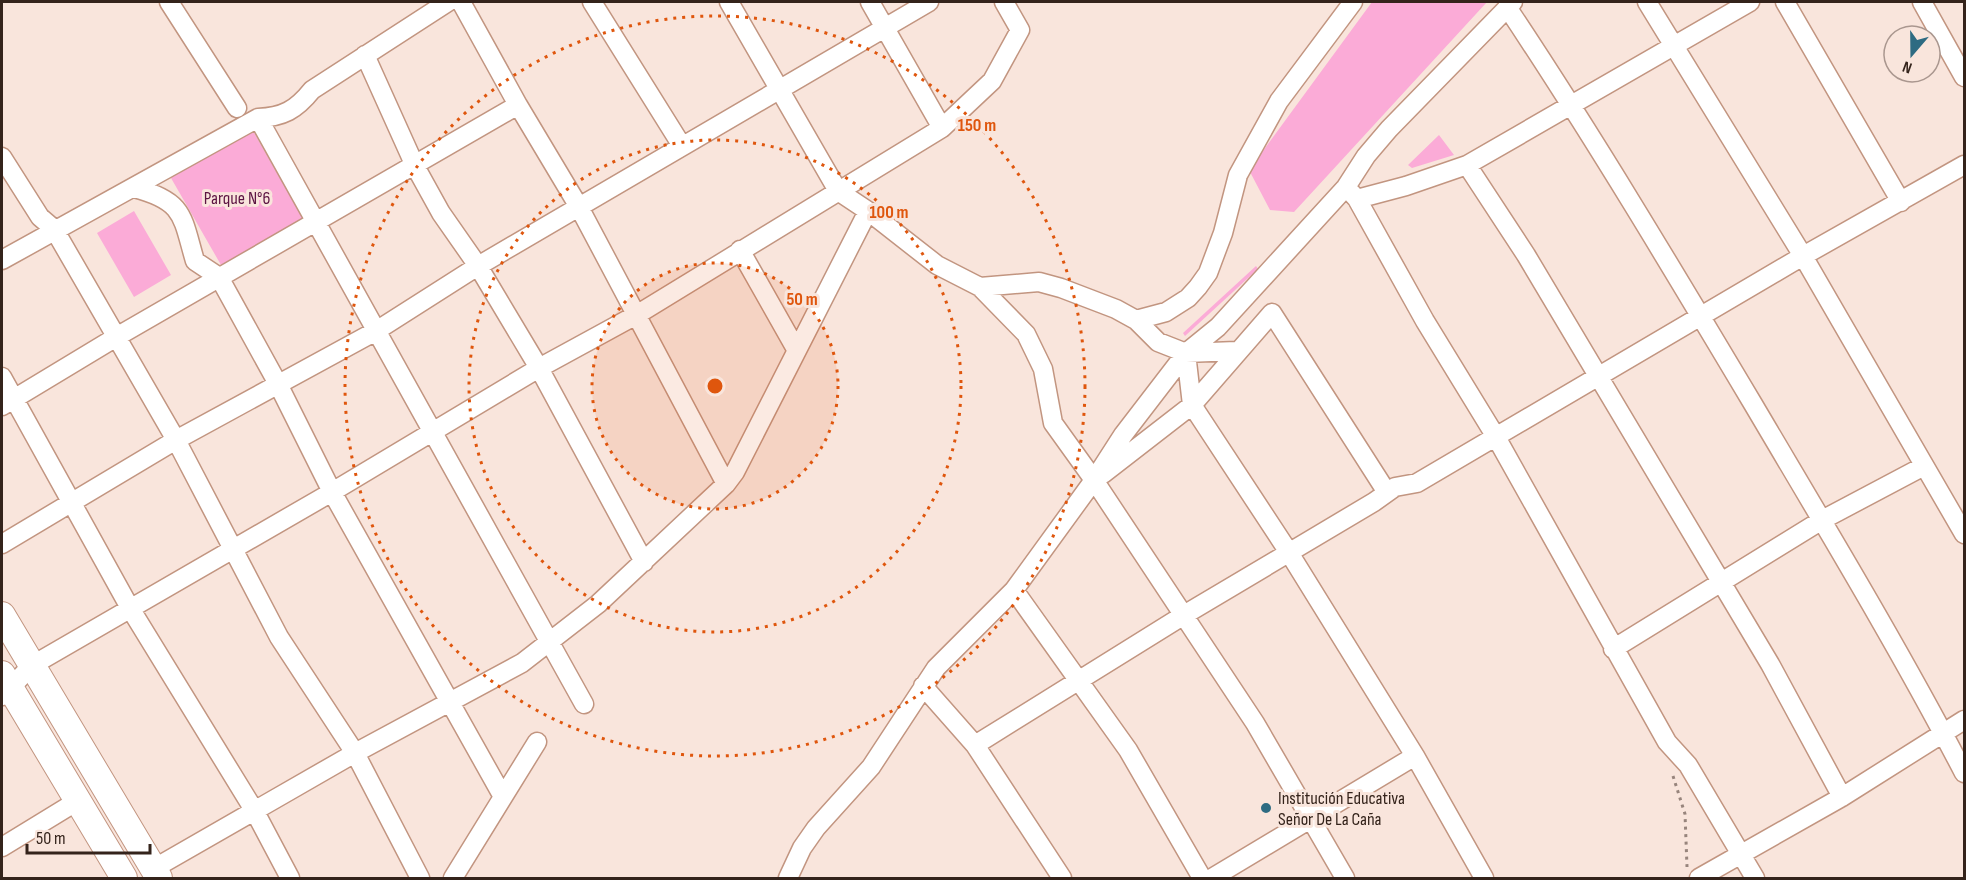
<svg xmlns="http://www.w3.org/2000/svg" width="1966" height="880" font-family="'Sofia Sans Condensed',sans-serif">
	<rect width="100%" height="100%" fill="#f9e5dc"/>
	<path fill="#fbabd7" d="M1372,2H1487L1294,212L1270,210L1249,170Z
		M252,129L303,219L221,265L171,178Z
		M1439,135L1454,155L1412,168L1408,165Z
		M134,211L171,275L134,297L97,233Z
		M1256,266L1258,269L1185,336L1183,333Z"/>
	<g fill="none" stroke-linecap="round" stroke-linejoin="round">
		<g stroke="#c29580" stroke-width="21">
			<path id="minor" d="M169,2L237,108
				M461,2L518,105L579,207L726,484
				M592,2L682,146
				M729,2L838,191L868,211L937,265L980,287L1039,282L1061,288L1116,309L1136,320L1158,342L1186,353L1236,351
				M870,2L942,128
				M1647,2L1803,256L1964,534
				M1785,2L1901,202
				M1922,2L1964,77
				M1507,7C1593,136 1673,270 1753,404C1825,526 1899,648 1964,773
				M365,55L415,166L441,213L478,266L539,368L644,562
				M258,118L584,704
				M2,157L40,217L54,229L176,440L279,637L355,753L420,878
				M1467,165L1526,255L1770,664L1842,797
				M1346,187L1357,199L1425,321L1496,437L1667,742L1688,765L1755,878
				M134,188C185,201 182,217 195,261L219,277L278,384L332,492L502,795
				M1357,199L1406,186L1467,165L1750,2
				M740,250L796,349
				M2,260L258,118C283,117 296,110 312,90L448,2
				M980,287L1026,334L1043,369L1053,423L1094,480L1255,723L1345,878
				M1136,320L1166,312L1188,298L1198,287L1208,273L1223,233L1238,175L1279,101L1353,2
				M1186,353L1192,405L1288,551L1415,756L1484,878
				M2,377L130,608L254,810L290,878
				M2,406L118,336L518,105
				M1103,474L1192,405L1272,313L1386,491
				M2,544L176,440L376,331L478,266L929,2
				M1014,590L1128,750L1202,878
				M1613,649L1822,520L1924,466
				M923,686L975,745L1062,878
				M3,696L31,666L332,492L539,368L638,314L942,128L992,81L1020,30L1004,2
				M975,745L1184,615L1374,502L1395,487L1417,483L1803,256L1964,165
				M2,847L79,800
				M153,869L355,753L522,663L598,604L726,484L735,472L868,211
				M453,878L537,742
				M788,878L802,848L816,828L871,767L936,668L1014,590L1094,480L1123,435L1186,353L1218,327L1346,187L1366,156L1389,129L1513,2
				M1212,878L1415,756
				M1699,878L1842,797L1964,720"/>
		</g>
		<g stroke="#c29580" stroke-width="28">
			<path id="secondary" d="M2,615L159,878
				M2,674L124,878"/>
		</g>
		<path stroke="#97847c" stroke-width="3" stroke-dasharray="3 4.5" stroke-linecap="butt" d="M1673,776L1685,814L1687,867"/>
		<use href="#minor" stroke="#fff" stroke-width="18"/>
		<use href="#secondary" stroke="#fff" stroke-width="26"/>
	</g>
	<circle cx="715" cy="386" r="123" fill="#df560d" fill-opacity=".12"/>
	<g fill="none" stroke="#df560d" stroke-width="3" stroke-dasharray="3 6">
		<circle cx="715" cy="386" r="123"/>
		<circle cx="715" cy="386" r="246"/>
		<circle cx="715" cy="386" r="370"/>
	</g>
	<circle fill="#2e6b82" stroke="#f9e5dc" stroke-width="2" cx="1266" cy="808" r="6"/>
	<g text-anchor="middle" stroke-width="6" stroke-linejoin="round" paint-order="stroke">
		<g font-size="18" fill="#5c1442" stroke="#f9e5dc">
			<text x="237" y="204">Parque N°6</text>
		</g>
		<g font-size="18" fill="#34231b" stroke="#f9e5dc" text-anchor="start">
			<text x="1278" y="804">Institución Educativa<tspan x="1278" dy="21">Señor De La Caña</tspan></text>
		</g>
	</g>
	<circle cx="715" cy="386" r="9" fill="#df560d" stroke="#f9e5dc" stroke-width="3"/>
	<g font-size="18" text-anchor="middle" font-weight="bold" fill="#df560d" stroke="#f9e5dc" stroke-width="6" stroke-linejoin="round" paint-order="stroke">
		<text x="977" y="131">150 m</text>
		<text x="889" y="218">100 m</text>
		<text x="802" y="305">50 m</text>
	</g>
	<rect width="1966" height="880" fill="none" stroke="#34231b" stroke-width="6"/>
	<g transform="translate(1912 54) rotate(200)"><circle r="28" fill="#f9e5dc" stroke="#aa978f" stroke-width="1.5"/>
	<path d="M0-4.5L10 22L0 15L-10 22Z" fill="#2e6b82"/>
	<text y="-9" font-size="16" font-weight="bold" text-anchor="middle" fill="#34231b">N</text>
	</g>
	<path d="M27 844v9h123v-9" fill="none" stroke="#34231b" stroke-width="3"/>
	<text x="36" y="844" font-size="18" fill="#34231b" stroke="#f9e5dc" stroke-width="4.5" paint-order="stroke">50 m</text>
</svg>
